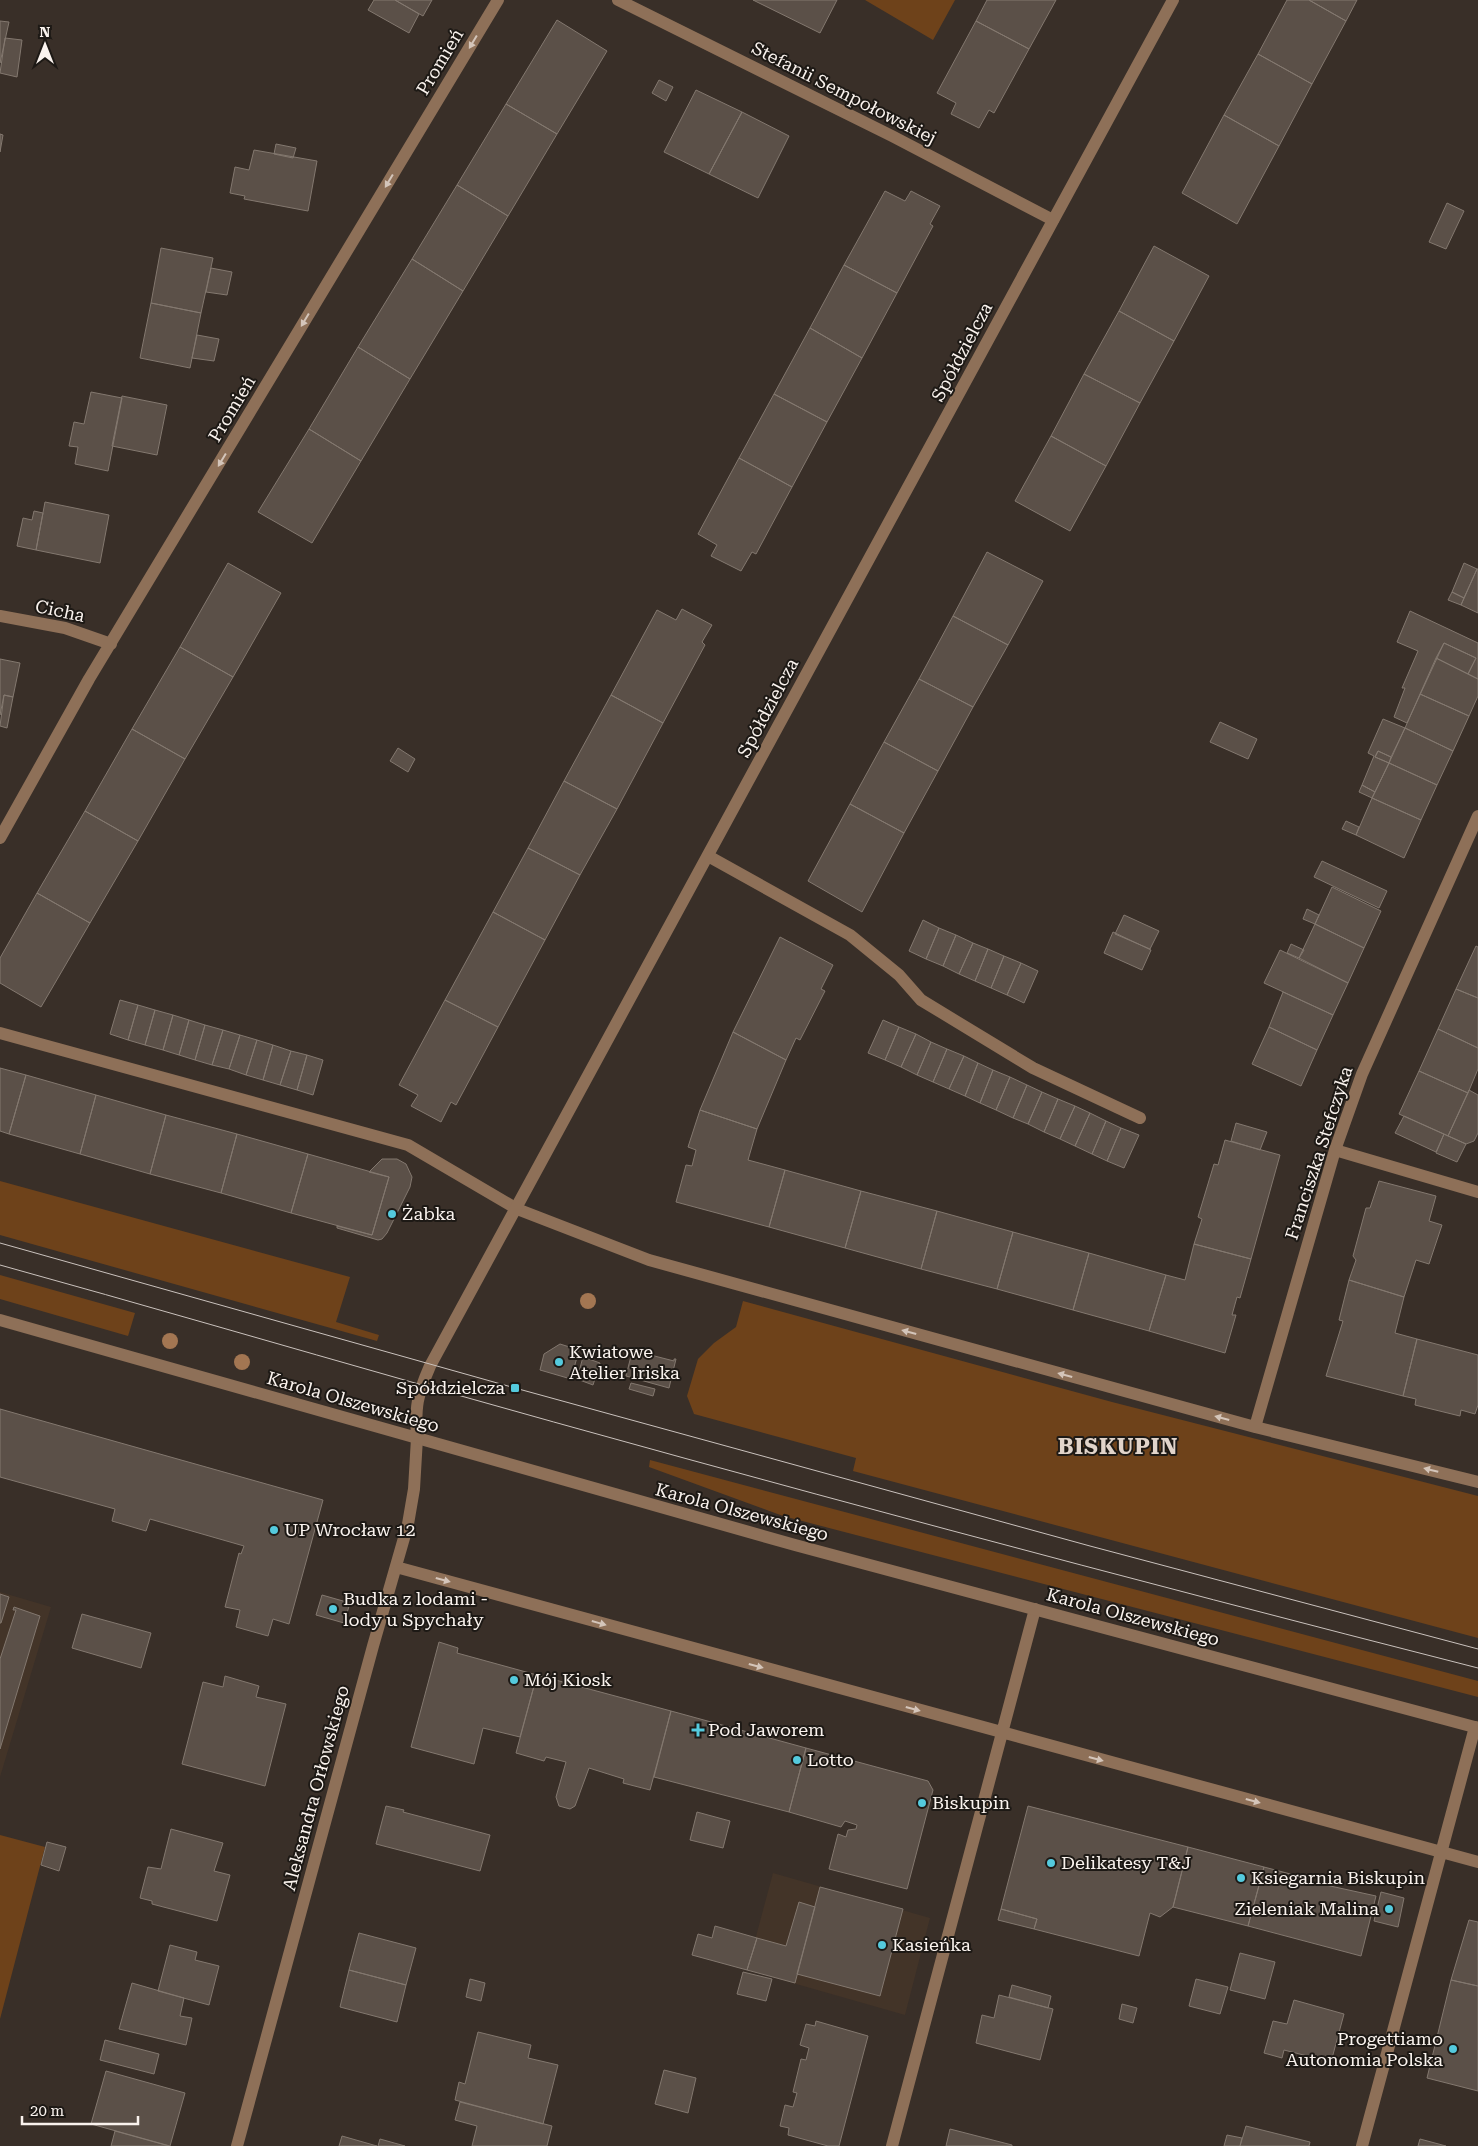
<svg xmlns="http://www.w3.org/2000/svg" width="1478" height="2146" font-family="'Roboto Serif',serif">
	<rect width="100%" height="100%" fill="#392f28"/>
	<path fill="#433428" d="M0,1592L51,1607L0,1777Z
		M773,1873L930,1918L905,2015L747,1970Z"/>
	<path fill="#6e421a" d="M865,0H955L933,40Z
		M0,1181L350,1277L336,1322L379,1335L377,1341L0,1235Z
		M0,1275L135,1313L129,1333L128,1336L0,1299Z
		M743,1301L1112,1402L1478,1496V1638L853,1471L856,1458L694,1414L687,1396L698,1359L714,1343L736,1327Z
		M650,1460L1478,1681V1697L783,1516L649,1467Z
		M0,1835L45,1847L0,2019Z"/>
	<path fill="#5b5048" stroke="#83786f" d="M374,0H395L419,14L409,33L368,10Z
		M395,0H432L423,16Z
		M753,0H837L820,33Z
		M987,0H1056L1029,49L976,21Z
		M1287,0H1309L1346,21L1312,84L1258,54Z
		M1309,0H1357L1346,21Z
		M557,20L607,51L557,134L506,104Z
		M0,21L9,22L0,63Z
		M976,21L1029,49L994,113L989,110L979,128L951,114L956,103L937,93Z
		M5,38L22,40L17,77L0,73Z
		M1258,54L1312,84L1279,146L1224,115Z
		M659,80L673,87L666,101L652,93Z
		M696,90L742,112L709,174L664,152Z
		M506,104L557,134L508,216L457,185Z
		M742,112L789,136L758,198L709,174Z
		M1224,115L1279,146L1237,224L1182,193Z
		M0,134L3,135L0,152Z
		M276,144L296,148L293,158L274,154Z
		M254,150L317,161L308,211L244,199L245,196L230,193L235,167L249,170Z
		M457,185L508,216L463,291L412,259Z
		M885,191L905,201L911,191L940,206L930,224L933,226L897,293L844,265Z
		M1447,203L1464,211L1446,249L1429,242Z
		M1154,246L1209,276L1174,341L1119,311Z
		M161,248L213,258L201,313L151,303Z
		M412,259L463,291L410,379L358,347Z
		M844,265L897,293L862,358L810,328Z
		M211,268L232,272L227,295L206,292Z
		M151,303L201,313L190,368L140,358Z
		M1119,311L1174,341L1140,403L1084,374Z
		M810,328L862,358L827,422L774,394Z
		M197,335L219,339L214,361L192,358Z
		M358,347L410,379L361,461L309,429Z
		M1084,374L1140,403L1106,466L1051,436Z
		M91,392L122,398L108,471L75,464L78,447L69,446L74,422L84,424Z
		M774,394L827,422L792,487L739,458Z
		M122,396L167,405L157,455L112,446Z
		M309,429L361,461L312,543L258,512Z
		M1051,436L1106,466L1070,531L1015,501Z
		M739,458L792,487L756,554L752,552L741,571L711,556L717,545L698,534Z
		M45,502L109,515L100,563L36,550Z
		M34,511L43,513L36,550L17,546L23,518L32,520Z
		M987,552L1043,581L1008,645L953,616Z
		M228,563L281,593L233,677L180,647Z
		M1464,563L1477,569L1464,598L1452,592Z
		M1477,569H1478V613L1461,605Z
		M1452,592L1464,598L1461,605L1448,600Z
		M682,609L712,625L702,642L705,645L663,723L611,695L657,610L676,620Z
		M1410,611L1478,643V679L1468,674L1476,658L1444,643L1407,723L1394,717L1405,688H1402L1418,651L1397,642Z
		M953,616L1008,645L973,707L919,679Z
		M1444,643L1476,658L1468,674L1436,658Z
		M180,647L233,677L185,759L132,729Z
		M1436,658L1478,679V696L1469,716L1420,694Z
		M0,659L20,663L13,697L4,695L0,715Z
		M919,679L973,707L938,771L884,742Z
		M1420,694L1469,716L1453,751L1405,728Z
		M4,695L13,697L7,728L0,726Z
		M611,695L663,723L617,809L564,781Z
		M1383,719L1405,728L1391,757L1378,751L1375,757L1389,763L1375,792L1362,785L1374,756L1368,753Z
		M1220,722L1257,739L1248,759L1210,742Z
		M1405,728L1453,751L1437,785L1389,763Z
		M132,729L185,759L138,841L85,811Z
		M884,742L938,771L904,833L850,804Z
		M398,748L415,759L408,772L390,761Z
		M1378,751L1391,757L1389,763L1375,757Z
		M1389,763L1437,785L1421,820L1372,798Z
		M564,781L617,809L580,875L528,848Z
		M1362,785L1375,792L1372,798L1359,792Z
		M1372,798L1421,820L1404,858L1356,835Z
		M850,804L904,833L862,912L808,881Z
		M85,811L138,841L90,923L37,893Z
		M1346,821L1359,827L1356,835L1342,829Z
		M528,848L580,875L545,940L493,912Z
		M1322,861L1387,891L1379,908L1314,877Z
		M1332,887L1381,911L1364,948L1315,924Z
		M37,893L90,923L41,1007L0,983V958Z
		M1307,909L1319,915L1315,924L1303,919Z
		M493,912L545,940L498,1027L445,1000Z
		M1124,915L1159,931L1150,949L1115,934Z
		M923,920L939,928L926,959L909,951Z
		M1315,924L1364,948L1348,983L1299,958Z
		M939,928L956,935L943,966L926,959Z
		M1113,932L1151,950L1142,970L1104,953Z
		M956,935L973,943L959,974L943,966Z
		M780,937L833,965L821,989L825,991L800,1040L796,1038L786,1060L733,1032Z
		M973,943L988,949L975,981L959,974Z
		M1291,944L1304,950L1299,958L1287,953Z
		M1476,946L1478,947V998L1456,989Z
		M988,949L1004,956L991,988L975,981Z
		M1280,950L1348,983L1333,1015L1264,983Z
		M1004,956L1021,963L1007,995L991,988Z
		M1021,963L1038,971L1024,1003L1007,995Z
		M1456,989L1478,998V1048L1438,1029Z
		M1283,992L1333,1015L1317,1050L1269,1027Z
		M120,1000L138,1005L128,1040L110,1034Z
		M445,1000L498,1027L456,1105L451,1102L441,1122L411,1106L418,1095L399,1085Z
		M138,1005L155,1010L145,1045L128,1040Z
		M155,1010L173,1015L163,1050L145,1045Z
		M173,1015L189,1020L179,1055L163,1050Z
		M189,1020L205,1025L195,1060L179,1055Z
		M883,1020L899,1027L885,1060L868,1053Z
		M205,1025L223,1030L212,1065L195,1060Z
		M899,1027L916,1034L901,1067L885,1060Z
		M1269,1027L1317,1050L1301,1086L1252,1064Z
		M1438,1029L1478,1048V1069L1468,1093L1419,1071Z
		M223,1030L240,1035L229,1069L212,1065Z
		M733,1032L786,1060L757,1129L700,1110Z
		M916,1034L931,1042L917,1075L901,1067Z
		M240,1035L257,1040L246,1075L229,1069Z
		M257,1040L273,1045L263,1080L246,1075Z
		M931,1042L947,1049L933,1082L917,1075Z
		M273,1045L291,1051L280,1085L263,1080Z
		M947,1049L964,1056L949,1089L933,1082Z
		M291,1051L307,1055L297,1090L280,1085Z
		M307,1055L323,1060L313,1095L297,1090Z
		M964,1056L978,1063L965,1096L949,1089Z
		M978,1063L993,1070L980,1103L965,1096Z
		M0,1068L26,1075L9,1134L0,1131Z
		M993,1070L1010,1077L996,1110L980,1103Z
		M1419,1071L1468,1093L1448,1136L1399,1114Z
		M26,1075L96,1095L80,1154L9,1134Z
		M1010,1077L1027,1085L1013,1118L996,1110Z
		M1027,1085L1042,1092L1028,1124L1013,1118Z
		M1469,1090L1478,1095V1133L1474,1141L1466,1144L1448,1136Z
		M1042,1092L1058,1099L1044,1132L1028,1124Z
		M96,1095L166,1115L150,1174L80,1154Z
		M1058,1099L1075,1106L1060,1139L1044,1132Z
		M1075,1106L1090,1113L1075,1146L1060,1139Z
		M700,1110L757,1129L748,1160L785,1170L769,1227L676,1202L686,1165L692,1166L696,1150L688,1147Z
		M1090,1113L1106,1121L1092,1154L1075,1146Z
		M166,1115L237,1134L221,1193L150,1174Z
		M1404,1116L1444,1134L1436,1152L1395,1133Z
		M1106,1121L1121,1128L1107,1161L1092,1154Z
		M1236,1123L1267,1132L1260,1150L1231,1141Z
		M1121,1128L1139,1135L1124,1168L1107,1161Z
		M237,1134L308,1154L291,1213L221,1193Z
		M1444,1134L1466,1144L1457,1162L1436,1153Z
		M1225,1140L1280,1155L1251,1259L1194,1244L1202,1219L1198,1217L1214,1164L1218,1165Z
		M308,1154L389,1177L372,1235L291,1213Z
		M382,1159H397L406,1164L412,1177L410,1187L387,1233L382,1239L378,1240L337,1228V1226L372,1235L389,1177L369,1172Z
		M785,1170L861,1191L845,1248L769,1227Z
		M1379,1181L1436,1196L1429,1221L1442,1225L1429,1264L1416,1260L1404,1297L1349,1280L1356,1260L1353,1256L1366,1208H1370Z
		M861,1191L937,1211L921,1269L845,1248Z
		M937,1211L1013,1232L997,1289L921,1269Z
		M1013,1232L1089,1253L1073,1310L997,1289Z
		M1194,1244L1251,1259L1240,1298L1237,1297L1232,1315H1236L1225,1353L1149,1331L1166,1275L1185,1280Z
		M1089,1253L1166,1275L1149,1331L1073,1310Z
		M1349,1280L1404,1297L1395,1333L1417,1339L1403,1396L1326,1376L1343,1321L1339,1320Z
		M1417,1339L1478,1355V1405L1475,1414L1461,1410L1460,1416L1415,1405L1416,1399L1403,1396Z
		M560,1344L579,1350L571,1379L540,1370L544,1354Z
		M633,1348L635,1351L674,1361V1359H676L669,1388L626,1376Z
		M583,1357L600,1363L593,1385L577,1379Z
		M631,1383L655,1389L653,1396L629,1389Z
		M0,1409L323,1500L289,1624L273,1619L268,1636L236,1627L240,1610L225,1607L239,1553L241,1554L244,1546L150,1519L146,1531L112,1521L115,1509L0,1477Z
		M0,1594L9,1597L1,1623H0Z
		M322,1595L350,1603L344,1623L316,1615Z
		M14,1607L40,1616L0,1749V1659L16,1610H13Z
		M82,1614L151,1633L141,1668L72,1648Z
		M439,1642L458,1648L457,1653L537,1675L520,1737L483,1728L474,1764L411,1747Z
		M537,1675L671,1711L650,1790L623,1783L624,1779L589,1768L575,1806L570,1809L559,1806L556,1797L566,1762L546,1757L544,1761L516,1753Z
		M225,1676L259,1686L256,1697L286,1704L265,1786L182,1764L203,1682L223,1687Z
		M671,1711L806,1748L789,1812L654,1777Z
		M806,1748L928,1781L933,1790L907,1889L829,1869L838,1834L846,1837L848,1830L856,1829L857,1825L845,1821L841,1827L789,1812Z
		M386,1806L404,1810L403,1812L490,1835L480,1871L376,1844Z
		M1028,1806L1188,1847L1173,1907L1160,1917L1150,1913L1139,1956L1034,1929L1037,1919L1001,1909Z
		M697,1812L730,1821L723,1848L690,1840Z
		M171,1829L223,1843L214,1871L230,1875L217,1921L152,1904V1901L140,1898L148,1867L161,1869Z
		M47,1842L66,1847L59,1871L41,1865Z
		M1188,1847L1264,1867L1248,1926L1173,1907Z
		M1264,1867L1313,1880L1312,1882L1376,1896L1361,1956L1248,1926Z
		M820,1887L903,1909L880,1996L797,1974Z
		M1381,1892L1404,1898L1398,1927L1374,1921Z
		M799,1902L815,1907L795,1983L747,1970L757,1938L786,1946Z
		M1001,1909L1037,1919L1034,1929L998,1920Z
		M1469,1920L1478,1922V1986L1451,1980Z
		M715,1926L757,1938L747,1970L692,1955L698,1934L712,1938Z
		M359,1933L416,1948L406,1985L349,1970Z
		M170,1945L197,1952L195,1960L219,1966L209,2005L158,1991Z
		M1240,1953L1275,1962L1265,1999L1230,1990Z
		M349,1970L406,1985L397,2022L340,2007Z
		M743,1972L772,1979L766,2001L737,1994Z
		M470,1979L485,1983L481,2001L466,1997Z
		M1196,1979L1228,1987L1220,2014L1189,2006Z
		M1451,1980L1478,1986V2091L1427,2078Z
		M132,1983L184,1998L180,2016L192,2018L186,2045L119,2029Z
		M1012,1985L1051,1996L1048,2008L1009,1997Z
		M999,1995L1053,2009L1040,2060L976,2043L982,2015L994,2018Z
		M1294,2000L1344,2014L1331,2062L1284,2050L1282,2058L1264,2053L1273,2021L1287,2024Z
		M1122,2004L1137,2008L1133,2023L1119,2019Z
		M816,2021L868,2036L839,2146H828L788,2135L789,2128L780,2126L785,2105L793,2107L797,2093L793,2092L801,2059L806,2060L809,2048L800,2045L806,2024L815,2026Z
		M478,2032L531,2045L528,2058L558,2065L543,2124L455,2100L459,2082L465,2084Z
		M105,2040L159,2054L154,2074L100,2060Z
		M664,2070L696,2078L688,2113L655,2104Z
		M106,2071L185,2093L170,2146L91,2124Z
		M460,2102L552,2126L547,2146H472L477,2126L455,2120Z
		M1246,2126L1310,2142L1309,2146H1240Z
		M950,2129L1012,2145V2146H946Z
		M115,2131L169,2146H111Z
		M1227,2135L1242,2138L1240,2146H1224Z
		M342,2136L377,2146H339Z
		M380,2139L405,2146H378Z
		M1420,2139L1446,2146H1418Z"/>
	<g fill="none" stroke-linecap="round" stroke-linejoin="round">
		<path stroke="#8e7058" stroke-width="12" d="M708,856L850,935L899,975L921,1000L1033,1068L1140,1118
			M0,1033L408,1145L517,1209
			M1335,1150L1478,1192"/>
		<path stroke="#8e7058" stroke-width="12" d="M618,0L892,136L1053,220
			M0,616L65,628L111,644
			M0,838L89,679L498,0
			M517,1209L649,1260L1255,1427L1478,1482
			M1255,1427L1335,1150L1362,1074L1478,816
			M396,1567L1478,1862
			M237,2146L373,1646L408,1524L414,1489L417,1438
			M892,2146L1035,1609
			M1362,2146L1475,1727"/>
		<path stroke="#8e7058" stroke-width="12" d="M0,1320L795,1545L1478,1728
			M417,1438C415,1406 417,1396 430,1366L1173,0"/>
		<path stroke="#cac2bd" stroke-width="1" d="M0,1243L515,1388L1090,1546L1478,1649
			M0,1265C141,1304 281,1345 422,1385C772,1484 1125,1578 1478,1668"/>
	</g>
	<g fill="#a37652">
		<circle cx="588" cy="1301" r="8"/>
		<circle cx="170" cy="1341" r="8"/>
		<circle cx="242" cy="1362" r="8"/>
	</g>
	<defs><path id="oneway-solid" d="M-6-.8H1V-3.2L6.5 0L1 3.2V.8H-6Z" transform="scale(1.25)"/></defs>
	<g fill="#d4c5ba">
		<use href="#oneway-solid" transform="translate(473 42) rotate(121)"/>
		<use href="#oneway-solid" transform="translate(389 181) rotate(121)"/>
		<use href="#oneway-solid" transform="translate(305 320) rotate(121)"/>
		<use href="#oneway-solid" transform="translate(222 460) rotate(121)"/>
		<use href="#oneway-solid" transform="translate(909 1332) rotate(-165)"/>
		<use href="#oneway-solid" transform="translate(1065 1375) rotate(-165)"/>
		<use href="#oneway-solid" transform="translate(1222 1418) rotate(-165)"/>
		<use href="#oneway-solid" transform="translate(1431 1470) rotate(-166)"/>
		<use href="#oneway-solid" transform="translate(443 1580) rotate(15)"/>
		<use href="#oneway-solid" transform="translate(599 1623) rotate(16)"/>
		<use href="#oneway-solid" transform="translate(756 1666) rotate(15)"/>
		<use href="#oneway-solid" transform="translate(913 1709) rotate(15)"/>
		<use href="#oneway-solid" transform="translate(1096 1759) rotate(15)"/>
		<use href="#oneway-solid" transform="translate(1253 1801) rotate(15)"/>
	</g>
	<g fill="#54cadd" stroke="#1d1915" stroke-width="2">
		<circle cx="392" cy="1214" r="5"/>
		<circle cx="559" cy="1362" r="5"/>
		<rect x="510" y="1383" width="10" height="10" rx="2.5"/>
		<circle cx="274" cy="1530" r="5"/>
		<circle cx="333" cy="1609" r="5"/>
		<circle cx="514" cy="1680" r="5"/>
		<path d="M695.5 1722.5h5v5h5v5h-5v5h-5v-5h-5v-5h5z"/>
		<circle cx="797" cy="1760" r="5"/>
		<circle cx="922" cy="1803" r="5"/>
		<circle cx="1051" cy="1863" r="5"/>
		<circle cx="1241" cy="1878" r="5"/>
		<circle cx="1389" cy="1909" r="5"/>
		<circle cx="882" cy="1945" r="5"/>
		<circle cx="1453" cy="2049" r="5"/>
	</g>
	<g text-anchor="middle" stroke-width="4" stroke-linejoin="round" paint-order="stroke">
		<g font-size="18" fill="#faf3ee" stroke="#1d1915">
			<text transform="translate(440 62) rotate(-59)" y="6">Promień</text>
			<text transform="translate(844 93) rotate(27)" y="6">Stefanii Sempołowskiej</text>
			<text transform="translate(962 352) rotate(-62)" y="6">Spółdzielcza</text>
			<text transform="translate(232 409) rotate(-59)" y="6">Promień</text>
			<text transform="translate(60 611) rotate(12)" y="6">Cicha</text>
			<text transform="translate(768 708) rotate(-62)" y="6">Spółdzielcza</text>
			<text transform="translate(1319 1153) rotate(-72)" y="6">Franciszka Stefczyka</text>
			<text transform="translate(353 1402) rotate(16)" y="6">Karola Olszewskiego</text>
			<text transform="translate(742 1512) rotate(15)" y="6">Karola Olszewskiego</text>
			<text transform="translate(1133 1617) rotate(15)" y="6">Karola Olszewskiego</text>
			<text transform="translate(316 1788) rotate(-75)" y="6">Aleksandra Orłowskiego</text>
		</g>
		<g font-size="18" fill="#faf3ee" stroke="#1d1915" text-anchor="start">
			<text x="402" y="1220">Żabka</text>
			<text x="569" y="1358">Kwiatowe<tspan x="569" dy="21">Atelier Iriska</tspan></text>
			<text x="505" y="1394" text-anchor="end">Spółdzielcza</text>
			<text x="284" y="1536">UP Wrocław 12</text>
			<text x="343" y="1605">Budka z lodami -<tspan x="343" dy="21">lody u Spychały</tspan></text>
			<text x="524" y="1686">Mój Kiosk</text>
			<text x="708" y="1736">Pod Jaworem</text>
			<text x="807" y="1766">Lotto</text>
			<text x="932" y="1809">Biskupin</text>
			<text x="1061" y="1869">Delikatesy T&amp;J</text>
			<text x="1251" y="1884">Ksiegarnia Biskupin</text>
			<text x="1379" y="1915" text-anchor="end">Zieleniak Malina</text>
			<text x="892" y="1951">Kasieńka</text>
			<text x="1443" y="2045" text-anchor="end">Progettiamo<tspan x="1443" dy="21">Autonomia Polska</tspan></text>
		</g>
		<g font-size="22" font-weight="bold" letter-spacing="1" fill="#e1d4ca" stroke="#1d1915">
			<text x="1118" y="1454">BISKUPIN</text>
		</g>
	</g>
	<g transform="translate(45 45)" stroke="#1d1915" stroke-width="4" paint-order="stroke">
	<path d="M0-4L9 19L0 12L-9 19Z" fill="#faf3ee"/>
	<text y="-8" font-size="14" font-weight="bold" text-anchor="middle" fill="#faf3ee">N</text>
	</g>
	<path d="M22 2116v8h116v-8" fill="none" stroke="#faf3ee" stroke-width="2.5"/>
	<text x="30" y="2116" font-size="15" fill="#faf3ee" stroke="#1d1915" stroke-width="4" paint-order="stroke">20 m</text>
</svg>
